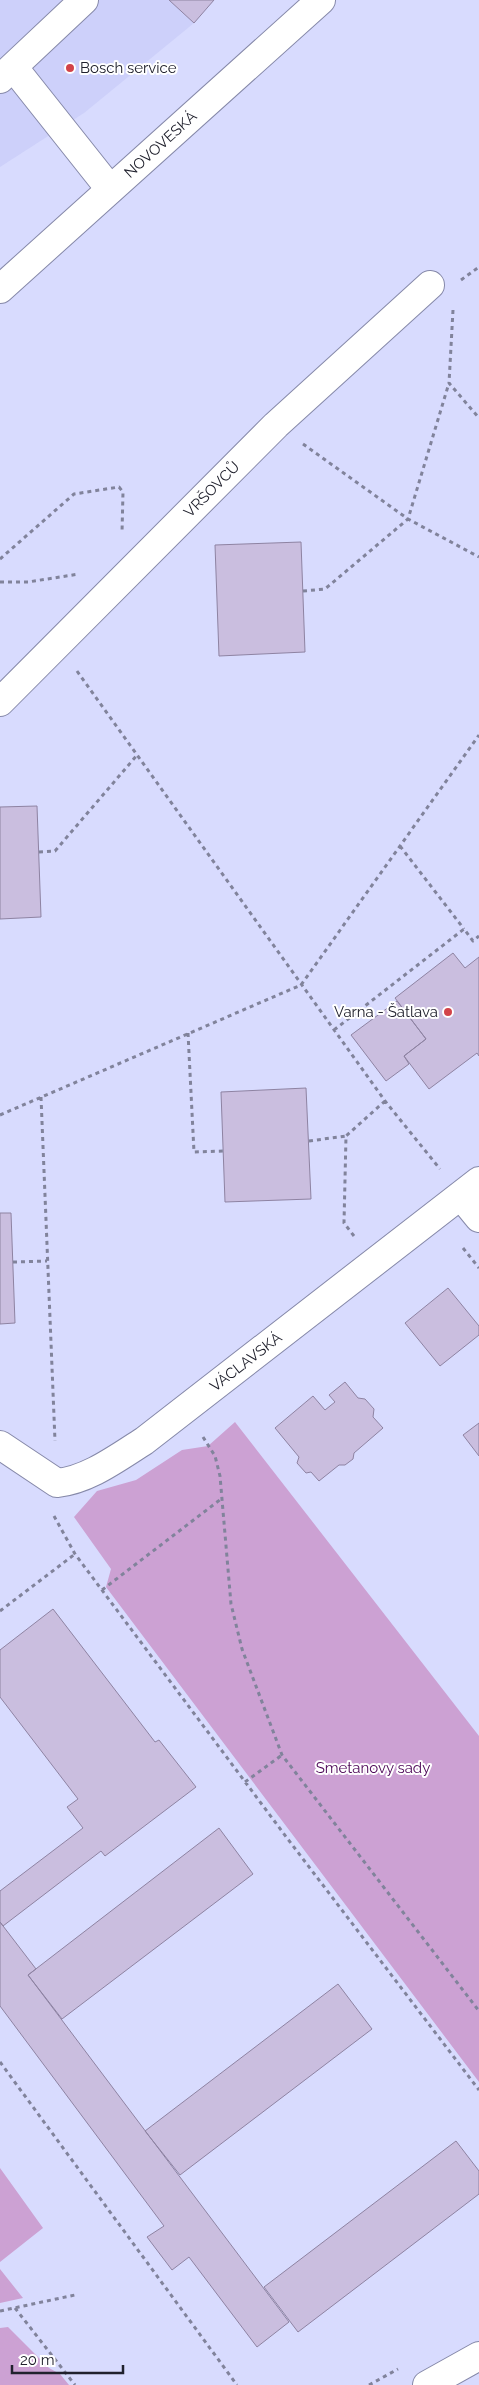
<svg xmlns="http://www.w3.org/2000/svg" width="479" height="2385" font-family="Raleway,sans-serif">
	<rect width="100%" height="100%" fill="#d8dbfe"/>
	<path fill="#cdd0fa" d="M0,0H169L194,23L84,113L0,167Z"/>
	<path fill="#cca1d3" d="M235,1422L479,1736V2082L106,1587L111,1569L74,1517L97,1491L136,1480L182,1450L208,1446Z
		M0,2168L43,2228L0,2262Z
		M0,2269L23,2298L0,2303Z
		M8,2327L49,2368L60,2374L69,2385H0V2328Z"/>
	<path fill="#cabedf" stroke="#8e83a2" d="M169,0H214L194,23Z
		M301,542L305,652L219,656L215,545Z
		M37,806L41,917L0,919V807Z
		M453,953L465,968L479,957V1056L477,1053L429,1089L404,1056L426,1039L395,998Z
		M397,1001L426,1039L404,1056L409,1064L386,1081L351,1035Z
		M306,1088L311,1199L225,1202L221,1092Z
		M0,1213H11L15,1323L0,1324Z
		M448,1288L479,1326V1335L440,1366L405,1323Z
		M345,1382L358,1398L365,1399L374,1409L373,1417L383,1428L354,1453L353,1459L345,1465H339L319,1481L311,1472L306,1473L297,1463L299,1457L275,1428L313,1396L325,1410L335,1402L329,1395Z
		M479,1423V1456L463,1435Z
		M53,1609L155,1742L159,1740L196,1787L105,1856L101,1851L3,1926L0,1922V1891L83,1828L67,1807L78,1799L0,1697V1650Z
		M219,1828L253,1874L62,2019L28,1975Z
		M0,1922L36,1969L28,1975L289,2322L257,2347L189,2257L172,2270L147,2237L164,2226L0,2006Z
		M338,1984L372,2029L180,2175L145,2131Z
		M456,2141L479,2171V2194L298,2332L264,2287Z"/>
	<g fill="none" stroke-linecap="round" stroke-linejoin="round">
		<g stroke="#8689a9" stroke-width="30">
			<g id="minor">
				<path d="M14,68L110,189"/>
				<path d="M0,79L84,0"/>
				<path id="s1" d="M0,289L321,0"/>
				<path id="s2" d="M0,702L276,425L430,285"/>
				<path d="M461,1196L479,1218"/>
				<path id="s3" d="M0,1445L57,1483C88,1480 117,1458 144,1441L479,1181"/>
				<path d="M427,2385L479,2356"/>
			</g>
		</g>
		<path stroke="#81839b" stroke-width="3" stroke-dasharray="4 4" stroke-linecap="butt" d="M461,280L479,267
			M453,310L449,383L479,418
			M303,444L408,519L479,557
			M0,559L74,494L119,487L123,492L122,533
			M0,582H28L79,574
			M303,591L325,589L408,519L449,383
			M77,671L385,1101L440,1169
			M400,846L464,929
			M39,852L55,851L138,754
			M334,1030L464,929L473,941L479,936
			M188,1033L194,1152L223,1151
			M41,1097L55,1441
			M0,1115L301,985L479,735
			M309,1141L346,1136
			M354,1236L344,1223L346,1136L385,1101
			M463,1248L479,1268
			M13,1262L47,1261
			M203,1437L215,1456L220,1476L231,1604L242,1649L282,1755L479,2011
			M54,1516L75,1554L287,1838L479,2090
			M102,1590L221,1499
			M0,1611L75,1554
			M245,1782L282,1755
			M0,2062L237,2385
			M15,2308L75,2385
			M0,2311L75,2295
			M369,2385L398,2369"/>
		<use href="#minor" stroke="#fff" stroke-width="28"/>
	</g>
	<g fill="#d24349" stroke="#fff" stroke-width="2">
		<circle cx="70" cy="68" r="5"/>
		<circle cx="448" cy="1012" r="5"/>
	</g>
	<g text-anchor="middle" stroke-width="4" stroke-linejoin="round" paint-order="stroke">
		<g font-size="15" fill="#20212d" stroke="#fff" text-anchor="start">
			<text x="80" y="73">Bosch service</text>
			<text x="438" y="1017" text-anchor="end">Varna - Šatlava</text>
		</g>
		<g font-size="15" fill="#20212d" stroke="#fff">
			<text dy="5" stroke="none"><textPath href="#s1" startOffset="216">NOVOVESKÁ</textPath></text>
			<text dy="5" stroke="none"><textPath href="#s2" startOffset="300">VRŠOVCŮ</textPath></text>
			<text dy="5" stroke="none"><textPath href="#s3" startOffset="295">VÁCLAVSKÁ</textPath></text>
		</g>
		<g font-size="15" fill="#4b0556" stroke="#fff">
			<text x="373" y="1773">Smetanovy sady</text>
		</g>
	</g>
	<path d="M12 2365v8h111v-8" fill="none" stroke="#20212d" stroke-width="2.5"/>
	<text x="20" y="2365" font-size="15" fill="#20212d" stroke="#ffffff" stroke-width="4" paint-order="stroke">20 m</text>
</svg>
